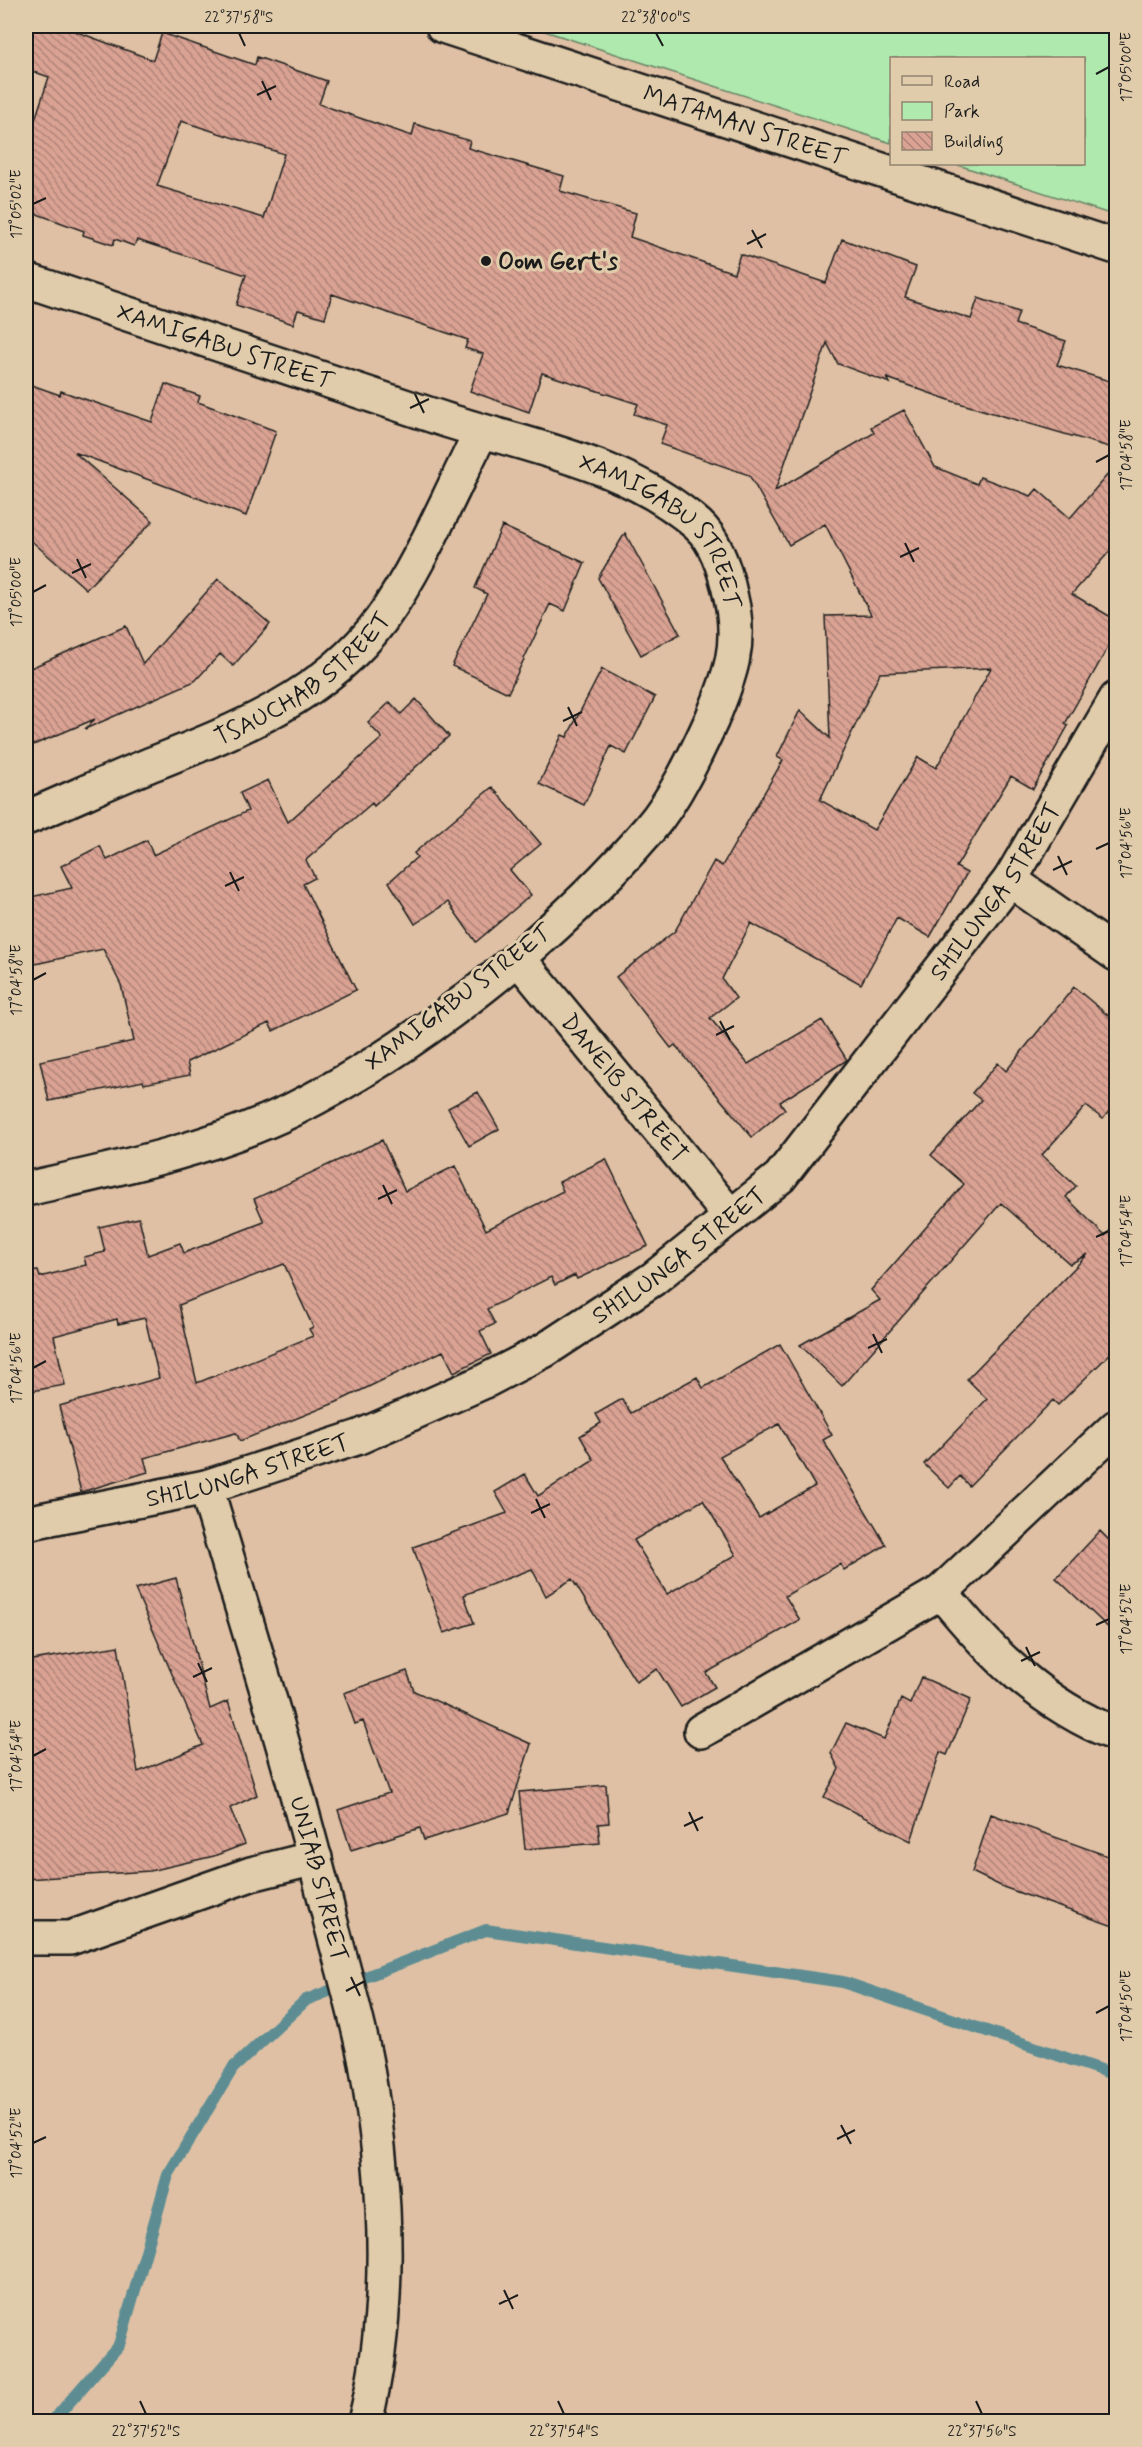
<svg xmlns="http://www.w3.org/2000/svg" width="1142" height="2447" font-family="Mynerve,sans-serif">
	<defs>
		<pattern id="building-back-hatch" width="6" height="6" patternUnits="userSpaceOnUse" patternTransform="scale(1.5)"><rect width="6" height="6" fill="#d9a293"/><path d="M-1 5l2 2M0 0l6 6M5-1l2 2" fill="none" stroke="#af8377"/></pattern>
	</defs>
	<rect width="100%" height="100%" fill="#dfc0a4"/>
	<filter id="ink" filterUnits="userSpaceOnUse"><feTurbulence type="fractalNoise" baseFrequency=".0167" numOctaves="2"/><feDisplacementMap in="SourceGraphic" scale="12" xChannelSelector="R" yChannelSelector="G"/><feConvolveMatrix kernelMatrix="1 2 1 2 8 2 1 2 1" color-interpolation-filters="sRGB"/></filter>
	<g filter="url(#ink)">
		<path fill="#afe9ae" stroke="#668265" stroke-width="1.5" d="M529,26H1116V216L955,164H1084V58H892L891,143Z"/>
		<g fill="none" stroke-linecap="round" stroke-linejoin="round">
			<path stroke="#5d8d93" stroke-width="12" d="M52,2422L119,2345L168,2175L233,2068L306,2000L486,1930L843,1982L1116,2075"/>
		</g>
		<path fill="url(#building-back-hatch)" stroke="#1c1c1c" stroke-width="1.5" fill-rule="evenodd" d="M26,26L64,27L153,60L162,33L255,65L257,57L327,81L319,104L412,136L415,124L470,141L468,148L564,176L560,191L636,213L630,237L734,273L740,254L826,283L842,239L916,267L905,297L971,319L978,298L1019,312L1015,324L1066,341L1057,365L1116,383V449L952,401L887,378L890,383L838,364L827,343L775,491L874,433L871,427L904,410L935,467L977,484L980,477L1031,496L1037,489L1070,518L1116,465V544L1072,594L1116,620V633L1065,724L1068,726L1033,789L1011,776L956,867L967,873L930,937L897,918L861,984L751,923L722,979L736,998L710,1018L748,1064L822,1020L847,1060L780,1102L785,1109L752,1137L675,1045L671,1048L616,977L675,931L714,861L722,866L783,760L777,757L800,710L830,738L825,616L871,615L825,524L789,545L749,475L660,444L667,425L634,414L638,404L542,373L529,412L470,391L483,354L465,348L468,340L332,294L325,318L298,310L293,324L236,305L246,275L137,240L134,246L115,239L113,245L83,235L84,231L26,210V147L49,77L26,69ZM181,121L284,154L264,218L157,186ZM991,668L936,768L918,757L874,830L820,800L880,673Z
			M26,383L60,395L61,391L152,422L165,384L200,396L198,402L276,431L246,516L74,452L153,521L86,589L26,536Z
			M502,526L585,563L565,611L550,604L508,693L452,666L487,594L475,588Z
			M625,533L680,634L641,655L598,578Z
			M218,579L270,624L233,666L220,654L195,681L85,729L95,719L26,748V670L126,626L143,664Z
			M602,669L655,697L626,754L611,746L584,805L539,784L562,735L567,737Z
			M416,699L449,736L374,806L372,803L306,860L315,878L303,884L356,990L273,1031L269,1023L187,1062L190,1075L144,1084L143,1081L49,1101L40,1061L134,1041L121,985L103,949L26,966V898L72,888L61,866L100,846L107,860L147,840L153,855L248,811L240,793L268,780L288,822L382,738L368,723L390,702L401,714Z
			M492,787L541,844L510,870L531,895L476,942L448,902L415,924L389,882L417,857L414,853Z
			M1074,987L1116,1022V1102L1103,1119L1086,1106L1042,1155L1076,1186L1066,1197L1105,1236L1116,1224V1348L1058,1405L1053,1400L969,1486L960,1476L949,1488L924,1464L987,1399L967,1379L1088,1254L1070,1264L1001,1203L842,1386L800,1345L880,1300L871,1290L964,1184L931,1155L981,1100L972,1093L998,1063L1006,1071Z
			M478,1092L499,1129L469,1146L448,1108Z
			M382,1140L405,1191L455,1166L486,1230L563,1191L559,1182L606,1159L648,1246L577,1279L575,1275L555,1285L551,1277L487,1309L495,1324L480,1331L491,1354L454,1372L443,1351L337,1402L240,1441L236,1433L144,1458L148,1472L81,1492L59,1406L159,1378L145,1318L118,1324L117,1319L54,1336L65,1385L26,1392V1272L38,1271L40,1277L86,1265L84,1257L105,1252L99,1227L139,1218L148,1255L180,1243L184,1253L264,1222L254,1199ZM284,1264L313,1327L309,1329L313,1336L197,1383L179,1305Z
			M780,1344L832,1435L823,1440L886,1545L844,1570L840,1564L785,1596L800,1620L706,1673L715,1687L681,1707L657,1669L636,1682L572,1579L546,1596L532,1569L464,1595L474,1623L444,1633L413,1547L507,1513L495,1492L525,1474L538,1496L594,1460L580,1436L601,1423L596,1414L622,1399L631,1413L697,1377L703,1388ZM779,1424L815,1486L759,1518L720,1456ZM703,1500L736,1555L667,1594L634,1540Z
			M1100,1531L1116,1547V1635L1056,1578Z
			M176,1578L210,1709L228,1701L257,1795L230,1808L245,1844L214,1856L150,1871L26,1879V1661L118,1646L138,1772L203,1745L135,1589Z
			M407,1671L414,1691L531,1744L509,1813L424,1840L420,1828L351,1850L338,1810L389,1793L363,1721L355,1724L344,1693Z
			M921,1677L971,1699L947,1755L940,1752L911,1841L824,1797L839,1769L831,1753L846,1723L884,1739L901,1699L910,1704Z
			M606,1785L609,1823L598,1824L600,1843L525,1849L519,1792Z
			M991,1814L1116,1859V1927L1003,1887L972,1872Z"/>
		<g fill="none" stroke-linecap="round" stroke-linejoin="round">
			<g stroke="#1c1c1c" stroke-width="38">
				<g id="street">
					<path id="s1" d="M443,26L1116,247"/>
					<path id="s2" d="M26,280C165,326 304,372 443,419C529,447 629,463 698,525C717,542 726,574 731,598C742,645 730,676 712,719C696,754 675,799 650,828C558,936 419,1047 292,1110C209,1150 115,1169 26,1189"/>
					<path id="s3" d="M26,818C65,802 103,784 142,768C230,733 323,699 381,620C420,566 451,491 481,432"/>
					<path d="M1010,880L1116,954"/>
					<path id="s4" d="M518,958L731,1217"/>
					<path id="s5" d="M206,1487C249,1632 295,1776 331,1923C343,1969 357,2016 366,2063C387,2181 394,2305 365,2422"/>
					<path id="s6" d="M26,1523L206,1487L359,1437L483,1382L545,1350L653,1279L780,1177L1010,880L1116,699"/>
					<path d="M941,1592C989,1652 1043,1706 1116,1734"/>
					<path d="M701,1731L941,1592L1116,1427"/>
					<path d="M26,1938H70L251,1874L315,1858"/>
				</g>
			</g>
			<use href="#street" stroke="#e0cbaa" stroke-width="33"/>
		</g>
	</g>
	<path fill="none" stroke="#1c1c1c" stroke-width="2" d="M239,33L245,46M656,33L663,46M1096,74L1109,67M262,81L271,100M257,95L276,86M33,204L46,198M752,230L762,248M747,244L766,234M415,394L424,413M410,408L429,399M1096,462L1109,455M905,543L914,562M900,557L919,548M77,559L86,578M72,573L91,564M33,592L46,585M568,707L577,726M563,721L582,712M1096,849L1109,843M1058,856L1067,875M1053,870L1072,861M230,872L239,891M225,886L244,877M33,980L46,973M720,1021L730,1040M716,1035L734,1026M383,1185L392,1204M378,1199L397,1190M1096,1237L1109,1231M873,1334L882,1353M868,1348L887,1339M33,1368L46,1361M536,1499L545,1518M531,1513L550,1504M1096,1625L1109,1619M1026,1647L1035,1666M1021,1661L1040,1652M198,1663L207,1682M193,1677L212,1668M33,1756L46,1749M689,1812L698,1831M684,1826L703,1817M351,1977L360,1996M346,1991L365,1981M1096,2013L1109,2006M841,2125L851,2144M837,2139L855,2130M33,2143L46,2137M504,2290L513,2309M499,2304L518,2295M140,2401L146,2414M558,2401L564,2414M976,2401L982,2414"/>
	<circle fill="#1c1c1c" stroke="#e0cbaa" stroke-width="2" cx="486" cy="261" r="6"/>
	<g text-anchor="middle" stroke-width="6" stroke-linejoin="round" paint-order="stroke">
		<g font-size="24" fill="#1c1c1c" stroke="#e0cbaa">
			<text dy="8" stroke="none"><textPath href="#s1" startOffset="318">MATAMAN STREET</textPath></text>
			<text dy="8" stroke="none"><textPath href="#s2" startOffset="210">XAMIGABU STREET</textPath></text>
			<text dy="8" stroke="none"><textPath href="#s2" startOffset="696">XAMIGABU STREET</textPath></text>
			<text dy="8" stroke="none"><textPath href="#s3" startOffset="312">TSAUCHAB STREET</textPath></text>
			<text dy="8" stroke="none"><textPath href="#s6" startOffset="1200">SHILUNGA STREET</textPath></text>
			<text transform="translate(458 997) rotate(-37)" y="8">XAMIGABU STREET</text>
			<text dy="8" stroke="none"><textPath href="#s4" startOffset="168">DANEIB STREET</textPath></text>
			<text dy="8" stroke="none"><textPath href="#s6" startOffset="714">SHILUNGA STREET</textPath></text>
			<text dy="8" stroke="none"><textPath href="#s6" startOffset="228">SHILUNGA STREET</textPath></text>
			<text dy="8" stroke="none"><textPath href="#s5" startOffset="408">UNIAB STREET</textPath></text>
		</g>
		<g font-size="24" font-weight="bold" fill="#1c1c1c" stroke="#e0cbaa" text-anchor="start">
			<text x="498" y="269">Oom Gert's</text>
		</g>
	</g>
	<rect width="1142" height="2447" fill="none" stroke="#e0cbaa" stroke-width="66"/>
	<rect x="890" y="57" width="195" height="108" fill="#e0cbaa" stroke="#928571" stroke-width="1.5"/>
	<rect x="902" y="76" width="30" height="9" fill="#e0cbaa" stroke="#928571" stroke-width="1.5"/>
	<text x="944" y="87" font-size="18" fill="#1c1c1c">Road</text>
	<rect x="902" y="102" width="30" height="18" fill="#afe9ae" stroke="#928571" stroke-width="1.5"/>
	<text x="944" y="117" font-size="18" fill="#1c1c1c">Park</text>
	<rect x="902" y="132" width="30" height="18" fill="url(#building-back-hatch)" stroke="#928571" stroke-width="1.5"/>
	<text x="944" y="147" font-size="18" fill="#1c1c1c">Building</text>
	<rect x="33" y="33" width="1076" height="2381" fill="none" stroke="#1c1c1c" stroke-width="2"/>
	<g font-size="15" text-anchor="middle" fill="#1c1c1c">
		<text x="239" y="22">22°37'58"S</text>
		<text x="656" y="22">22°38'00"S</text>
		<text transform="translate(1126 67) rotate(-90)" y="5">17°05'00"E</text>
		<text transform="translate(16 204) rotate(-90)" y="5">17°05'02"E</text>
		<text transform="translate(1126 455) rotate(-90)" y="5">17°04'58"E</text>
		<text transform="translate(16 592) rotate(-90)" y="5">17°05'00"E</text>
		<text transform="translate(1126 843) rotate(-90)" y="5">17°04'56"E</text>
		<text transform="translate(16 980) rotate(-90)" y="5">17°04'58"E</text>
		<text transform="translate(1126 1231) rotate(-90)" y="5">17°04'54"E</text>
		<text transform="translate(16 1368) rotate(-90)" y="5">17°04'56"E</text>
		<text transform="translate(1126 1619) rotate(-90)" y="5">17°04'52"E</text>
		<text transform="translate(16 1756) rotate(-90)" y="5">17°04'54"E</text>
		<text transform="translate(1126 2006) rotate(-90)" y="5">17°04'50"E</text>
		<text transform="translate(16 2143) rotate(-90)" y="5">17°04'52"E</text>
		<text x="146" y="2436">22°37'52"S</text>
		<text x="564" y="2436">22°37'54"S</text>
		<text x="982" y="2436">22°37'56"S</text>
	</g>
</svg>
